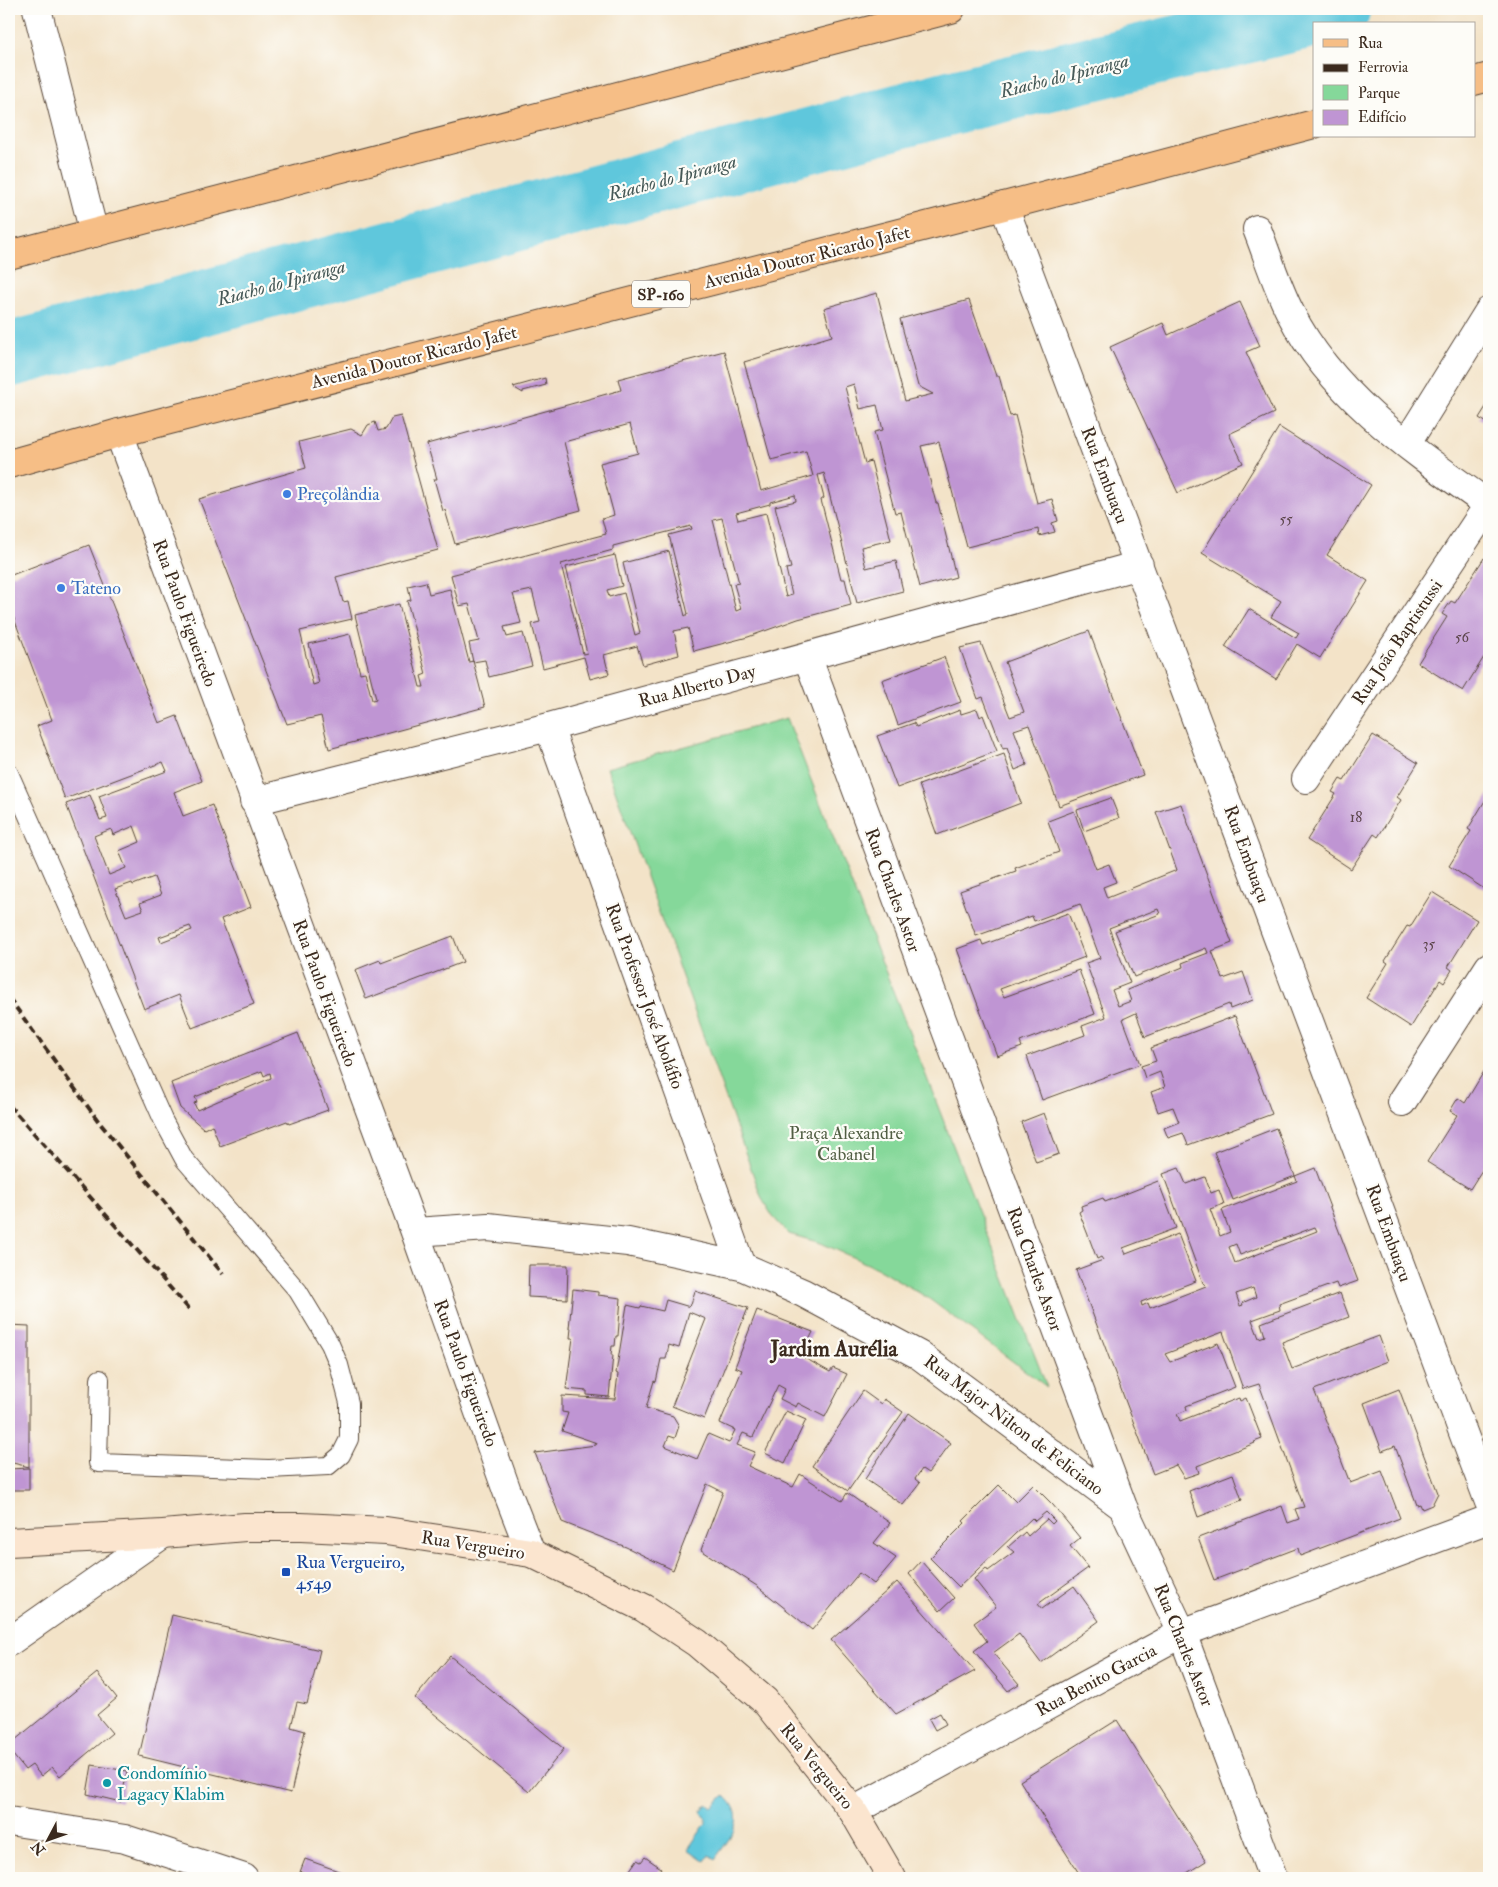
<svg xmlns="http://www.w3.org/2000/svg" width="1498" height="1887" font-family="'IM FELL Double Pica',serif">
	<rect width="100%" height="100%" fill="#fdfcf7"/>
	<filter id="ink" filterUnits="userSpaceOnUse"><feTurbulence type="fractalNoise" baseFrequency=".02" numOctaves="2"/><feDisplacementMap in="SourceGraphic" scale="10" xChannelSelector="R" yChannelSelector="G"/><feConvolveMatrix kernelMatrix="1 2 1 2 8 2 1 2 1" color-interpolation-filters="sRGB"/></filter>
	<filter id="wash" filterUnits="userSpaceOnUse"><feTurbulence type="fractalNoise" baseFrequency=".0096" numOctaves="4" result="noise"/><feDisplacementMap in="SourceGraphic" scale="20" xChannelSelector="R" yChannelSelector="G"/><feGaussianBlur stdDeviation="1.12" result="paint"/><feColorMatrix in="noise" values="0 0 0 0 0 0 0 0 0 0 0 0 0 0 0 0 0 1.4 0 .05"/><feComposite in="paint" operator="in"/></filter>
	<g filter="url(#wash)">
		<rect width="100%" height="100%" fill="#f3e3c8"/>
		<path fill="#85d89a" stroke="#60815c" d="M787,718L1047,1387L928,1298L881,1270L821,1243L789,1234L773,1217L762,1199L607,768Z"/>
		<path fill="#5fc7dc" stroke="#4d787d" d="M724,1795C750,1818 730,1837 715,1859L709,1855L705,1861L688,1849L706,1823V1819L701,1811L707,1804L712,1808Z"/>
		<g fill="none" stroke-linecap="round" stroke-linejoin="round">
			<path stroke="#5fc7dc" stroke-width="65" d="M9,355L956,101L1338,9"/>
		</g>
		<g id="blocks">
			<path fill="#bf95d3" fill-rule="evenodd" d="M877,293L905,401L933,394L918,386L900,319L969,300L996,376H999L1010,416L1015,415L1037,503L1052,499L1058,521L1052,523L1055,532L1039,536L1038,529L967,547L939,442L921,446L936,503H938L956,577L920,587L901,512L895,513L874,432L883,430L877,405L860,409L854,384L845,387L865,463L871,461L891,540L861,547L866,568L896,561L903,591L857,603L824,473L818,475L824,498L821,500L841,579H845L851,605L798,619L748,637L694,651L688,628L674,631L679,655L643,665L637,646L604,655L609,674L590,679L584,657L543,668L532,624L540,622L532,590L513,594L521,623L504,627L507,637L523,633L532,666L489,677L485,660L473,662L469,643L479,641L469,604L459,606L451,575L606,534L602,519L614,515L600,463L638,453L630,424L564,442L581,510L455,544L445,510L443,511L434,479H437L427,444L621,390L618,379L724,351L761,491L813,476L806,451L771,460L744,362L832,336L824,308ZM795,495L796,501L775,506L791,568L786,569L792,595L786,597L766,513L738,520L736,513L770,504V502ZM722,518L739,583L734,584L741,609L736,611L713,520ZM691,526L692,529L669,535L688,614L685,616L669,551L623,563L640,633L635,635L624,593L609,597L607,590L622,586L615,555L566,567L587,653L583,654L561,564L613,550V546Z
				M1240,302L1260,346L1246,352L1274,413L1229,434L1243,463L1178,493L1110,347L1163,323L1168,335Z
				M545,378L546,385L523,391V393L513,387Z
				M1489,402V424L1479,418Z
				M401,416L438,550L336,577L343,602L348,601L352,619L300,631L313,685L319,683L309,644L350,634L360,673L365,672L372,700L376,699L355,615L399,604L420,687H424L421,676L426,674L407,601L411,600L408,586L426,582L429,594L450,589L469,662L473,661L485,707L329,749L321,716L287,724L199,499L306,468L299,442L351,429L362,435L368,425L375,422L378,431L386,429L392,418Z
				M1279,427L1371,485L1327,555L1368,581L1320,658L1297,644L1276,679L1225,647L1249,609L1296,638L1299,633L1271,617L1281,601L1202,553Z
				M89,545L159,723L177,716L202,781L174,792L183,816L212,805L251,907L221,919L254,1004L192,1028L179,995L144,1009L66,804L90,795L100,820L107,818L99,796L167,771L163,762L65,799L37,726L52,720L9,605V576ZM134,826L140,842L119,851L126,868L109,875L94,836L111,829L113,835ZM154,877L161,895L140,903L143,910L126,916L115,889L132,883L133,885ZM190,926L192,930L161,942L159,937Z
				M1484,558L1489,561V656L1488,659L1484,657L1463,691L1418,663L1447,617L1442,614L1451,601L1455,603Z
				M1089,631L1143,775L1059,806L1029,725L1014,730L1027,765L1015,770L1007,748L1003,749L983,697L978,699L960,648L981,643L1010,717L1024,712L1005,662Z
				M944,657L961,702L898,725L882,680Z
				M977,709L980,717L983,715L997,751L897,788L877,736L914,723L916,727L960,710L961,714Z
				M1373,735L1418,763L1397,797L1401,800L1378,837L1374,834L1351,869L1307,840L1336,794L1332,792L1340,779L1344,781Z
				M1004,754L1021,803L937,835L919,785Z
				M1489,794V892L1449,866L1471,831L1468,829Z
				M1111,798L1119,818L1084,831L1077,810Z
				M1181,804L1232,943L1212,951L1223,979L1243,972L1253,1000L1230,1009L1229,1004L1145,1037L1136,1013L1123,1019L1140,1064L1042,1100L1027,1056L1085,1035L1082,1026L1106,1017L1086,963L1100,958L1080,904L1034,921L1032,916L976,936L960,891L1016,871L1015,868L1059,852L1048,821L1074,811L1096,869L1109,864L1116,882L1103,887L1107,898L1177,870L1156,812ZM1158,909L1160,914L1115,931L1134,977L1206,948L1208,953L1182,963L1183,967L1127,990L1131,1001L1118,1006L1112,990L1130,983L1109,928Z
				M1432,892L1477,920L1448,967L1452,970L1444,983L1440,980L1411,1027L1366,998L1388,963L1385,961L1407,926L1410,927Z
				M1068,913L1085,957L1000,989L1004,997L1079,970L1095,1014L1020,1042L1022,1047L997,1056L957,949L981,940L983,945Z
				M453,936L463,962L366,999L355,970L380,960L381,963Z
				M1235,1016L1272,1114L1188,1145L1183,1133L1168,1138L1164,1128L1179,1122L1173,1107L1158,1112L1151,1092L1165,1087L1160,1072L1145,1078L1141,1066L1156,1061L1151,1048Z
				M298,1033L328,1110L289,1124L287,1121L220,1146L212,1125L204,1129L180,1108L171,1083ZM262,1071L264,1076L270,1073L271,1078L197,1110L194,1103L197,1102L195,1097Z
				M1489,1063V1159L1470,1189L1427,1162L1457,1115L1450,1111L1458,1098L1465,1103Z
				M1044,1113L1059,1154L1036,1162L1021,1122Z
				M1276,1128L1295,1176L1233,1200L1214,1152Z
				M1179,1168L1186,1184L1205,1177L1211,1193L1219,1190L1224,1204L1210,1209L1220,1236L1230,1232L1222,1210L1297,1181L1295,1176L1315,1168L1358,1281L1338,1288L1336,1283L1279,1304L1280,1310L1252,1320L1259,1338L1265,1336L1261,1323L1340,1293L1349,1317L1282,1342L1292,1369L1379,1336L1388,1361L1314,1390L1350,1483L1382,1471L1400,1518L1300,1556L1298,1548L1214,1580L1198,1538L1282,1506L1288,1523L1299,1519L1295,1509L1304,1507L1259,1384L1243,1389L1223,1332L1165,1354L1170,1362L1218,1343L1235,1387L1186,1406L1187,1410L1177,1414L1180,1421L1239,1398L1240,1401L1246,1398L1262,1439L1254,1442L1255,1443L1197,1466L1199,1473L1184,1478L1176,1465L1153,1474L1076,1270L1103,1260L1101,1257L1097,1259L1088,1235L1079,1212L1082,1210L1081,1206L1103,1198L1105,1202L1158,1181L1176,1228L1123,1248L1126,1254L1178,1234L1196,1281L1141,1302L1142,1306L1148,1303L1150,1308L1206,1286L1203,1283L1163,1174ZM1315,1227L1317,1231L1235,1263L1229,1247L1236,1244L1240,1255ZM1253,1288L1256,1297L1242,1303L1243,1305L1240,1306L1236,1294Z
				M529,1265H568L567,1299L528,1297Z
				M573,1289L598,1292V1295L621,1298L618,1336H616L615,1346H612L611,1355H613L609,1397L587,1395V1391L566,1389L573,1338H570L571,1328H569Z
				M695,1291L748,1308L704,1419L672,1406L706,1319L689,1312L679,1348L669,1345L666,1359H661L656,1382L654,1381L646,1408L673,1416L679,1426L675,1438L669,1436L665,1446L697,1459L708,1434L729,1443L735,1430L720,1423L742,1370L735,1367L757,1310L813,1332L801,1356L830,1372L833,1368L847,1374L825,1417L798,1403L796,1407L780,1399L785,1389L778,1385L753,1437L743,1433L737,1445L755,1452L748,1466L793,1487L800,1474L842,1501L847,1493L890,1523L874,1543L896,1558L874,1584L859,1573L812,1630L757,1586L701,1550L723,1492L707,1484L673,1570L626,1547L562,1522L535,1453L596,1445L597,1443L562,1431L568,1413L562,1412V1396L615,1399L618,1374L616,1373L627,1305L640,1308L641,1306L663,1311L666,1300L690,1307Z
				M9,1325L29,1326V1467L9,1462Z
				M1399,1389L1438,1493L1432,1505L1422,1509L1420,1504L1417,1505L1395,1446L1382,1451L1364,1403Z
				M863,1391L881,1404L884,1399L903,1412L848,1491L812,1466Z
				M786,1411L806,1420L785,1463L765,1453Z
				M909,1413L951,1443L928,1473L922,1469L915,1479L920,1483L903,1505L865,1479Z
				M29,1468V1490H9V1469Z
				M1233,1474L1242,1500L1198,1517L1189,1491Z
				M999,1485L1016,1502L1033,1485L1053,1505L1080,1538L1070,1546L1088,1568L1038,1604L1042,1609L1074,1586L1099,1621L1041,1663L1019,1634L993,1653L1019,1684L1008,1691L974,1651L987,1641L974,1623L996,1607L974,1579L986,1568L988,1571L1014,1552L1008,1547L1025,1532L1028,1536L1047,1519L1052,1524L1055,1521L1046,1512L1035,1521L1032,1518L959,1587L930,1558L965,1523L963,1521Z
				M921,1561L954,1598L940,1611L909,1574Z
				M897,1582L975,1671L896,1714L831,1640Z
				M172,1615L320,1650L307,1704L297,1702L291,1727L305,1731L291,1793L139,1756Z
				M450,1656L564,1749L529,1792L415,1698Z
				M97,1673L117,1698L97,1715L112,1733L60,1776L52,1767L41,1776L32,1765L25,1770L9,1750V1745Z
				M940,1713L946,1724L935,1730L929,1719Z
				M1117,1720L1206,1861L1179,1878H1082L1020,1781Z
				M92,1765L127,1771L121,1802L87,1794Z
				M645,1857L661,1868L655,1878H633L627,1874L637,1860L641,1862Z
				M305,1859L344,1873L342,1878H314L300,1872Z"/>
		</g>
	</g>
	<g filter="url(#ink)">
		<use href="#blocks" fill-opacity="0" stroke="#574638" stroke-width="1"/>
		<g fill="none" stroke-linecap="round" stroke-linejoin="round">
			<g stroke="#574638" stroke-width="20">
				<path id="service" d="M9,773L163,1120L184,1159L298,1291L330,1344L339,1365L349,1403V1439L341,1455L328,1466L269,1469L98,1463L100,1379"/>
			</g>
			<g stroke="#574638" stroke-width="30">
				<path id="minor" d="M37,9L94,233
					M1004,206L1489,1502
					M1257,229C1268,257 1277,287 1291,314C1333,397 1415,452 1489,505
					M119,433L415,1232L508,1494L531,1553
					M1407,443L1489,311
					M807,656L1123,1507L1182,1633L1273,1878
					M549,727L741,1266
					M1306,779L1489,504
					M254,801L549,727L1139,565
					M1402,1102L1489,967
					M415,1232L488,1227L628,1242L741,1266L803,1293L919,1355L1123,1507
					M9,1642L163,1534
					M853,1811L1182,1633L1489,1519
					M9,1821L125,1839L244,1878"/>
			</g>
			<g stroke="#574638" stroke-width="30">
				<path id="secondary" d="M9,1542L163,1534L245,1527H301L386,1531L531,1553L644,1608L697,1643L765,1701L853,1811L892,1878"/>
			</g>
			<g stroke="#574638" stroke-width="30">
				<path id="primary" d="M1474,81L1489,77
					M9,255L951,9
					M9,464L119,433L1004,206L1314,124"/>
			</g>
			<use href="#service" stroke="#fff" stroke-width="18"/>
			<use href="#minor" stroke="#fff" stroke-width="28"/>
			<use href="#secondary" stroke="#fbe5cf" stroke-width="28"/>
			<use href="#primary" stroke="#f6be86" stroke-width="28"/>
			<path stroke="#3b2a1e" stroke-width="4" stroke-dasharray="8 4" stroke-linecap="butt" d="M9,998L99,1122L223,1274
				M9,1105L189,1309"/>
		</g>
	</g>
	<g fill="#3f7fe0" stroke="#fdfcf7" stroke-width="2">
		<circle cx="287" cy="494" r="5"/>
		<circle cx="61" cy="588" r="5"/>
	</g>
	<rect fill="#1a4fb4" stroke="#fdfcf7" stroke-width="2" x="281" y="1567" width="10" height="10" rx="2.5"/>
	<circle fill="#0f9aa8" stroke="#fdfcf7" stroke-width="2" cx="107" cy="1783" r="5"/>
	<g text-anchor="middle" stroke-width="4.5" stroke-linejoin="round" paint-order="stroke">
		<g font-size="15" fill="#5c454b">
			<text x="1286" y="524">55</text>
			<text x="1462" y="642">56</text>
			<text x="1356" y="822">18</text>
			<text x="1429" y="949">35</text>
		</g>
		<rect fill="#fdfcf7" stroke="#75695f" stroke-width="1" x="632" y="280.5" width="58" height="27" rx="4"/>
		<g font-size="16" font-weight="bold" fill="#3b2a1e">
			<text x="661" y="300">SP-160</text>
		</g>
		<g font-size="18" fill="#3b2a1e" stroke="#fdfcf7">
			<text transform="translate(807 257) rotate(-14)" y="6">Avenida Doutor Ricardo Jafet</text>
			<text transform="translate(414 357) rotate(-14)" y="6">Avenida Doutor Ricardo Jafet</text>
			<text transform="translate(1105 475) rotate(69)" y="6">Rua Embuaçu</text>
			<text transform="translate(185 613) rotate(70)" y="6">Rua Paulo Figueiredo</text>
			<text transform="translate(1397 642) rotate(-56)" y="6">Rua João Baptistussi</text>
			<text transform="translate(697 686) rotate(-15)" y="6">Rua Alberto Day</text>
			<text transform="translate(1247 854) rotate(70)" y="6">Rua Embuaçu</text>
			<text transform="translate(893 890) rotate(70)" y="6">Rua Charles Astor</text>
			<text transform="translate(325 993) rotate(70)" y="6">Rua Paulo Figueiredo</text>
			<text transform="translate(645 996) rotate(70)" y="6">Rua Professor José Aboláfio</text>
			<text transform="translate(1389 1233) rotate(70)" y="6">Rua Embuaçu</text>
			<text transform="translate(1035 1269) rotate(70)" y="6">Rua Charles Astor</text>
			<text transform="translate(466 1373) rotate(70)" y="6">Rua Paulo Figueiredo</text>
			<text transform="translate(1014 1425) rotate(37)" y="6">Rua Major Nilton de Feliciano</text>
			<text transform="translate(473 1545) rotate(9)" y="6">Rua Vergueiro</text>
			<text transform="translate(1184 1645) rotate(68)" y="6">Rua Charles Astor</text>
			<text transform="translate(1096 1680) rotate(-28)" y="6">Rua Benito Garcia</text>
			<text transform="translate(817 1766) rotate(51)" y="6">Rua Vergueiro</text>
		</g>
		<g font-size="18" fill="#366cbe" stroke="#fdfcf7" text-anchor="start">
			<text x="297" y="500">Preçolândia</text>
			<text x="71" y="594">Tateno</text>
		</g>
		<g font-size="18" fill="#515e43" stroke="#fdfcf7">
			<text x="846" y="1139">Praça Alexandre<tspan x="846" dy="21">Cabanel</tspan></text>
		</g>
		<g font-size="18" fill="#164399" stroke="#fdfcf7" text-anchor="start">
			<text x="296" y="1568">Rua Vergueiro,<tspan x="296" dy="21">4549</tspan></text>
		</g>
		<g font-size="18" fill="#0d838f" stroke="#fdfcf7" text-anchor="start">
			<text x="117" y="1779">Condomínio<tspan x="117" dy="21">Lagacy Klabim</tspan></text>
		</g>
		<g font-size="19" font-style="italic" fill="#465957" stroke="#fdfcf7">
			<text transform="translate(1064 75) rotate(-14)" y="7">Riacho do Ipiranga</text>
			<text transform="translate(672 177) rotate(-15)" y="7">Riacho do Ipiranga</text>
			<text transform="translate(281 282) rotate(-15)" y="7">Riacho do Ipiranga</text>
		</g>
		<g font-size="22" font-weight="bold" fill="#3b2a1e" stroke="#fdfcf7">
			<text x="834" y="1356">Jardim Aurélia</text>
		</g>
	</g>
	<rect width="1498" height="1887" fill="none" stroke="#fdfcf7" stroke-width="30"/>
	<rect x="1313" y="22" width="162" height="115" fill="#fdfcf7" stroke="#afa8a0"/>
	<rect x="1323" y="39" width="25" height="8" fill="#f6be86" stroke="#afa8a0"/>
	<text x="1358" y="48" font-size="15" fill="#3b2a1e">Rua</text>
	<rect x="1323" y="64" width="25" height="8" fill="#3b2a1e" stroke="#afa8a0"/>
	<text x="1358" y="72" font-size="15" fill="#3b2a1e">Ferrovia</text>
	<rect x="1323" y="85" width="25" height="15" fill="#85d89a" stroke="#afa8a0"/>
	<text x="1358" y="98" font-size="15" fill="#3b2a1e">Parque</text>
	<rect x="1323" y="110" width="25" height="15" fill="#bf95d3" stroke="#afa8a0"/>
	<text x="1358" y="122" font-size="15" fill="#3b2a1e">Edifício</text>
	<g transform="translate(48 1840) rotate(229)" stroke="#fdfcf7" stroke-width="4" paint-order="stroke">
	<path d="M0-4L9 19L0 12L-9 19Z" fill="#3b2a1e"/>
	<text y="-8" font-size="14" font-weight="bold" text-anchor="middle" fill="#3b2a1e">N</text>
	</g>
</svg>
